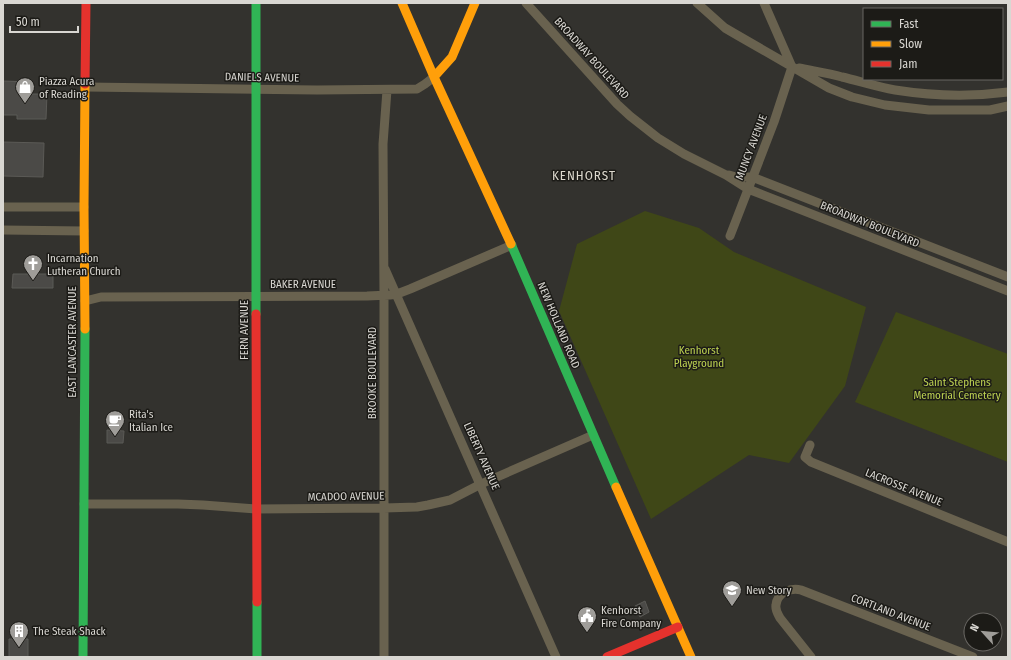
<svg xmlns="http://www.w3.org/2000/svg" width="1011" height="660" font-family="'Fira Sans Condensed',sans-serif">
	<rect width="100%" height="100%" fill="#33322e"/>
	<path fill="#3f4717" d="M645,211L699,228L734,252L866,307L845,386L789,463L749,455L651,519L559,311L577,244Z
		M896,312L1008,354V462L855,402Z"/>
	<path fill="#4b4a47" stroke="#5b5a56" d="M3,81L31,82V94H47L46,119H17V115H3Z
		M3,142L44,143L43,177L3,176Z
		M13,274H53V288H12Z
		M107,430L124,431L123,443H107Z
		M645,601L649,612L640,617L635,606Z
		M9,639H28V657H9Z"/>
	<g fill="none" stroke-linecap="round" stroke-linejoin="round">
		<path stroke="#69624f" stroke-width="9" d="M526,3L617,104L630,116L658,138L684,154L726,175L748,189L1008,291
			M697,3L725,28L737,35L829,88L852,97L885,105L929,110H990L1008,106
			M764,3L792,67
			M799,68C813,71 828,73 842,77C859,81 877,87 895,90C933,96 970,97 1008,92
			M86,87L317,90L417,89L425,84L434,77
			M729,175L736,177H752L1008,277
			M3,207H84
			M3,230L84,231
			M730,236L774,122L792,67
			M385,269L556,657
			M85,301L101,297L367,296L390,295L397,294L410,289L512,245
			M810,445L805,457L811,462L1008,542
			M84,504H178L203,505L256,509L384,508L417,507L428,505L450,500L481,484L593,435
			M384,657V295L383,144L387,90
			M811,657L780,618C778,614 775,610 776,605C777,593 791,587 801,590L973,657"/>
		<path stroke="#30b455" stroke-width="9" d="M256,3V314
			M511,244L616,487
			M257,602V657
			M83,657L85,329"/>
		<path stroke="#ff9f0a" stroke-width="9" d="M402,3L434,77L511,244
			M434,77L452,57L475,3
			M85,329L84,207L85,84
			M616,487L691,657"/>
		<path stroke="#e5322d" stroke-width="9" d="M85,84L86,3
			M256,314L257,602
			M607,657L678,627"/>
	</g>
	<defs>
		<g id="shop-pin" transform="scale(1)"><path d="M0 17L-7.5 6A9.5 9.5 0 1 1 7.5 6Z" fill="#9f9d99" stroke="#1c1b17"/><path d="M-5-2.5h2.3a2.7 3.5 0 0 1 5.4 0H5L5.5 6h-11ZM-1.5-2.5h3a1.5 2.3 0 0 0-3 0Z" fill="#fff"/></g>
		<g id="church-pin" transform="scale(1)"><path d="M0 17L-7.5 6A9.5 9.5 0 1 1 7.5 6Z" fill="#9f9d99" stroke="#1c1b17"/><path d="M-1.2-6h2.4v3.5h3.3v2.4h-3.3V6h-2.4V-.1h-3.3v-2.4h3.3Z" fill="#fff"/></g>
		<g id="cafe-pin" transform="scale(1)"><path d="M0 17L-7.5 6A9.5 9.5 0 1 1 7.5 6Z" fill="#9f9d99" stroke="#1c1b17"/><path d="M-5.5-4.5H6V0H3Q3 3.5 0 3.5H-2.5Q-5.5 3.5-5.5 0ZM3-3.2v2h1.7v-2ZM-6 4.5H4V6H-6Z" fill="#fff"/></g>
		<g id="school-pin" transform="scale(1)"><path d="M0 17L-7.5 6A9.5 9.5 0 1 1 7.5 6Z" fill="#9f9d99" stroke="#1c1b17"/><path d="M0-5L7-2L0 1L-7-2ZM-4 1L0 2.5L4 1V4Q0 6-4 4Z" fill="#fff"/></g>
		<g id="civic-pin" transform="scale(1)"><path d="M0 17L-7.5 6A9.5 9.5 0 1 1 7.5 6Z" fill="#9f9d99" stroke="#1c1b17"/><path d="M-.6-6.5H3V-4.5H.6V-3L4-1V1h2V6H-6V1h2V-1L-.6-3ZM-1.2 2.5V6h2.4V2.5Z" fill="#fff"/></g>
		<g id="building-pin" transform="scale(1)"><path d="M0 17L-7.5 6A9.5 9.5 0 1 1 7.5 6Z" fill="#9f9d99" stroke="#1c1b17"/><path d="M-4-6H4V6H1V3H-1V6H-4ZM-2.5-4.3h1.7v1.8h-1.7ZM.8-4.3h1.7v1.8H.8ZM-2.5-1h1.7V.8h-1.7ZM.8-1h1.7V.8H.8Z" fill="#fff"/></g>
	</defs>
	<g fill-rule="evenodd">
		<use href="#shop-pin" x="25" y="87"/>
		<use href="#church-pin" x="33" y="264"/>
		<use href="#cafe-pin" x="115" y="420"/>
		<use href="#school-pin" x="732" y="590"/>
		<use href="#civic-pin" x="587" y="616"/>
		<use href="#building-pin" x="19" y="631"/>
	</g>
	<g text-anchor="middle" stroke-width="3" stroke-linejoin="round" paint-order="stroke">
		<g font-size="11" fill="#d9d7d2" stroke="#1c1b17">
			<text transform="translate(592 58) rotate(48)" y="4">BROADWAY BOULEVARD</text>
			<text transform="translate(262 77) rotate(1)" y="4">DANIELS AVENUE</text>
			<text transform="translate(751 147) rotate(-69)" y="4">MUNCY AVENUE</text>
			<text transform="translate(870 224) rotate(22)" y="4">BROADWAY BOULEVARD</text>
			<text x="303" y="288">BAKER AVENUE</text>
			<text transform="translate(559 325) rotate(67)" y="4">NEW HOLLAND ROAD</text>
			<text transform="translate(244 330) rotate(-90)" y="4">FERN AVENUE</text>
			<text transform="translate(72 342) rotate(-90)" y="4">EAST LANCASTER AVENUE</text>
			<text transform="translate(372 373) rotate(-90)" y="4">BROOKE BOULEVARD</text>
			<text transform="translate(482 456) rotate(66)" y="4">LIBERTY AVENUE</text>
			<text transform="translate(904 487) rotate(22)" y="4">LACROSSE AVENUE</text>
			<text transform="translate(346 496) rotate(-1)" y="4">MCADOO AVENUE</text>
			<text transform="translate(891 612) rotate(21)" y="4">CORTLAND AVENUE</text>
		</g>
		<g font-size="11" fill="#d9d7d2" stroke="#1c1b17" text-anchor="start">
			<text x="39" y="85">Piazza Acura<tspan x="39" dy="13">of Reading</tspan></text>
			<text x="47" y="262">Incarnation<tspan x="47" dy="13">Lutheran Church</tspan></text>
			<text x="129" y="418">Rita's<tspan x="129" dy="13">Italian Ice</tspan></text>
			<text x="746" y="594">New Story</text>
			<text x="601" y="614">Kenhorst<tspan x="601" dy="13">Fire Company</tspan></text>
			<text x="33" y="635">The Steak Shack</text>
		</g>
		<g font-size="11" fill="#bdd251" stroke="#1c1b17">
			<text x="699" y="354">Kenhorst<tspan x="699" dy="13">Playground</tspan></text>
			<text x="957" y="386">Saint Stephens<tspan x="957" dy="13">Memorial Cemetery</tspan></text>
		</g>
		<g font-size="13" letter-spacing="1" fill="#dcd8cd" stroke="#1c1b17">
			<text x="584" y="180">KENHORST</text>
		</g>
	</g>
	<rect width="1011" height="660" fill="none" stroke="#d9d7d2" stroke-width="8"/>
	<rect x="863" y="8" width="140" height="72" fill="#1c1b17" stroke="#686662"/>
	<rect x="871" y="21" width="20" height="6" fill="#30b455" stroke="#686662"/>
	<text x="899" y="28" font-size="12" fill="#d9d7d2">Fast</text>
	<rect x="871" y="41" width="20" height="6" fill="#ff9f0a" stroke="#686662"/>
	<text x="899" y="48" font-size="12" fill="#d9d7d2">Slow</text>
	<rect x="871" y="61" width="20" height="6" fill="#e5322d" stroke="#686662"/>
	<text x="899" y="68" font-size="12" fill="#d9d7d2">Jam</text>
	<g transform="translate(983 632) rotate(297)"><circle r="19" fill="#1c1b17" stroke="#686662"/>
	<path d="M0-3L7 15L0 10L-7 15Z" fill="#9f9d99"/>
	<text y="-6" font-size="11" font-weight="bold" text-anchor="middle" fill="#d9d7d2">N</text>
	</g>
	<path d="M10 26v6h68v-6" fill="none" stroke="#d9d7d2" stroke-width="2"/>
	<text x="16" y="26" font-size="12" fill="#d9d7d2" stroke="#1c1b17" stroke-width="3" paint-order="stroke">50 m</text>
</svg>
